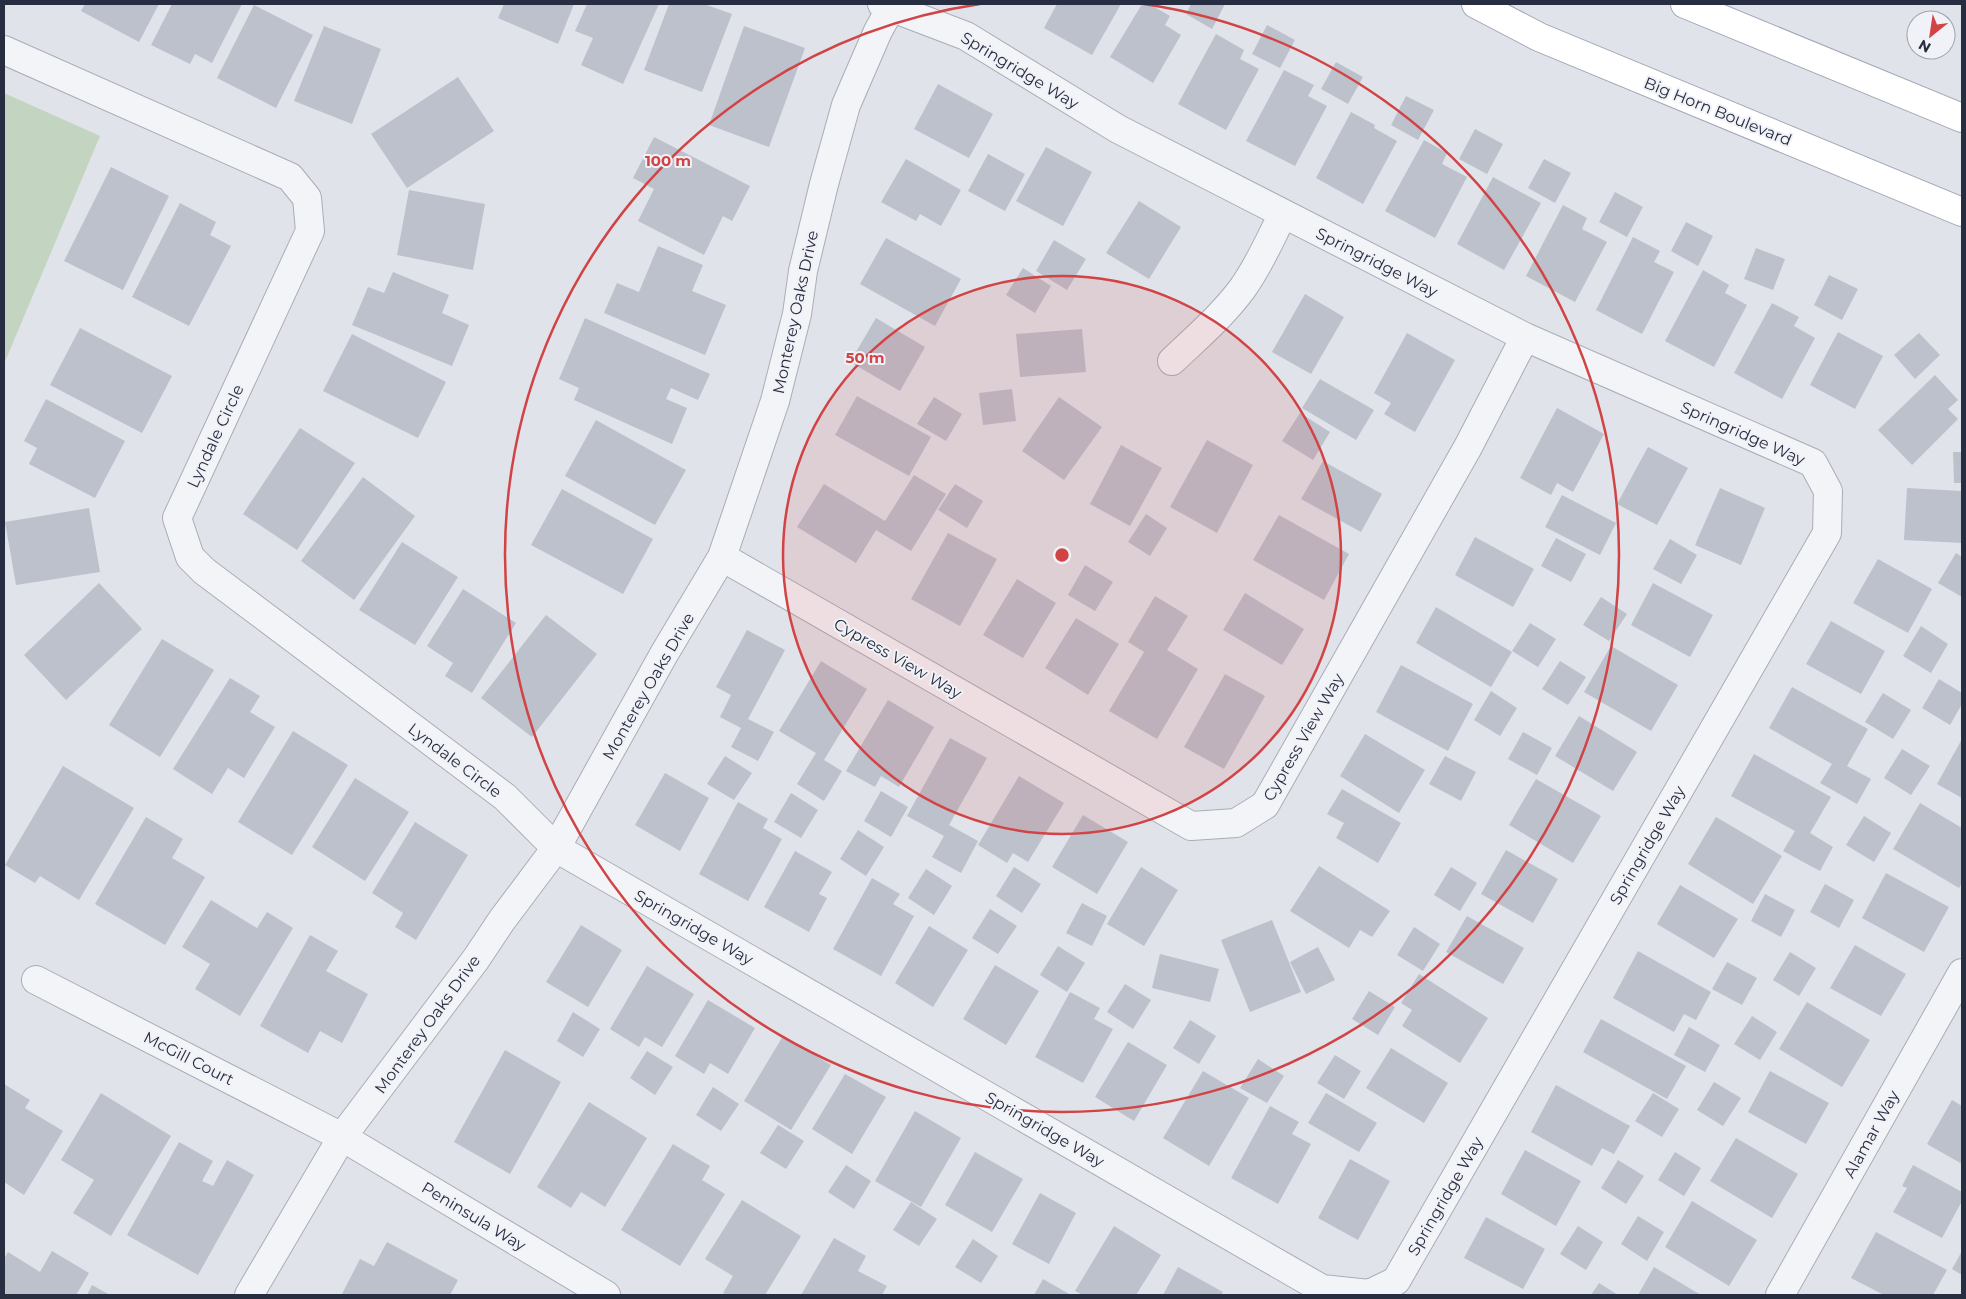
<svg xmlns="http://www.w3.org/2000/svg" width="1966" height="1299" font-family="Montserrat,sans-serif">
	<rect width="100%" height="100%" fill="#e0e3e9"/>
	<path fill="#c3d4c1" d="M4,93L100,136L4,364Z"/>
	<path fill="#bdc1cc" d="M85,4H159L139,42L81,11Z
		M172,4H242L212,63L195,54L190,64L151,45Z
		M504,4H574L558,44L498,18Z
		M587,4H659L623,84L581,65L593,38L575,31Z
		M669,4H704L732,14L702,92L644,70Z
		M1057,4H1121L1092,55L1044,28Z
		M1142,4H1149L1170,16L1165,25L1181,35L1153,83L1110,57Z
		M1191,4H1225L1212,29L1186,14Z
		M254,5L313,35L276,108L217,78Z
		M1267,25L1295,40L1280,68L1252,54Z
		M324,26L381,49L352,124L294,101Z
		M744,26L805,48L769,147L709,125Z
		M1216,34L1244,50L1240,59L1259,69L1226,130L1178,104Z
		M1336,62L1363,77L1348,104L1321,89Z
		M1284,70L1314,85L1308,96L1327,106L1295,166L1246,141Z
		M458,77L494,131L407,188L371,134Z
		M938,84L993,114L969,158L914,129Z
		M1406,96L1434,110L1418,140L1391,125Z
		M1351,112L1375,125L1374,128L1397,141L1363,204L1316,178Z
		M1475,129L1503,144L1487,174L1459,159Z
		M654,137L750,186L732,221L723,216L704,255L638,221L654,189L633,178Z
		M1424,140L1447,153L1442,164L1467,177L1435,238L1385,211Z
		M1046,147L1092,172L1063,226L1016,201Z
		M988,154L1025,174L1005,211L968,191Z
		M906,159L961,190L941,226L920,214L916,221L881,202Z
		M1544,159L1571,173L1555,203L1528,188Z
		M111,167L169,196L123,290L64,261Z
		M1493,177L1541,203L1504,270L1457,244Z
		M409,190L485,204L473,270L397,255Z
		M1615,192L1643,207L1627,237L1599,222Z
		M1139,201L1181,227L1149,279L1106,253Z
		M180,203L216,222L210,235L231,246L189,326L132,297Z
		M1563,205L1587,218L1582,229L1607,242L1575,302L1526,276Z
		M1686,222L1713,236L1698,266L1671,251Z
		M1633,237L1660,251L1654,262L1674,272L1642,334L1596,310Z
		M886,238L961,279L935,326L860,284Z
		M1054,240L1086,259L1067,290L1036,271Z
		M658,246L703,265L692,291L726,305L705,355L604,313L617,283L639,292Z
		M1756,248L1785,259L1773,290L1744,279Z
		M1023,268L1051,286L1035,313L1006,295Z
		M1703,270L1729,285L1725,293L1747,305L1714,367L1665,341Z
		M393,272L449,295L442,313L469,325L452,366L352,325L368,287L384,293Z
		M1829,275L1858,289L1842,320L1814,305Z
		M1305,294L1344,317L1311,374L1272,352Z
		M1772,303L1799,317L1794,326L1815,338L1782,399L1734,373Z
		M585,318L710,374L698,400L671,388L666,399L687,408L672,444L574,400L579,388L559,379Z
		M876,318L925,347L900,391L850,362Z
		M80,328L172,376L142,433L50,385Z
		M1082,329L1086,372L1020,377L1016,334Z
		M1838,332L1883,356L1855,409L1810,385Z
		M1407,333L1455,360L1415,432L1384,414L1391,403L1374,393Z
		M1919,333L1940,355L1915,379L1894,355Z
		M352,334L446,382L418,438L323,391Z
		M1935,375L1958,400L1948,409L1958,419L1912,465L1878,430Z
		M1320,379L1374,410L1356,440L1302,408Z
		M1012,389L1016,421L983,425L979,393Z
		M857,396L931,437L909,476L835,435Z
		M934,397L962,414L946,441L917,424Z
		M1059,397L1102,427L1064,480L1022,451Z
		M46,399L125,441L95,498L29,464L37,448L24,441Z
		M1557,408L1604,434L1573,492L1557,483L1551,495L1520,478Z
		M1300,413L1330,432L1313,460L1282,441Z
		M596,420L686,470L655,525L565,476Z
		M300,428L355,463L297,550L243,514Z
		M1207,440L1253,465L1217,533L1170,507Z
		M1121,445L1162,468L1130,526L1090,504Z
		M1648,447L1688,468L1657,525L1617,504Z
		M1953,452H1962V483H1954Z
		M1323,461L1382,494L1361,532L1301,499Z
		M914,475L946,494L911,551L876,530L856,563L797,527L824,484L885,521Z
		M363,477L415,516L354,600L301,561Z
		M955,484L983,501L967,528L938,510Z
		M1720,488L1765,508L1741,565L1695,545Z
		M1907,488L1962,491V543L1904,540Z
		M562,489L653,539L623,594L531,545Z
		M1562,495L1616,523L1600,555L1545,527Z
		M89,508L100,572L16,585L5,522Z
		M1146,514L1167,528L1150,556L1128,542Z
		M1279,515L1349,554L1324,600L1253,560Z
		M948,533L997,559L960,626L911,599Z
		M1475,537L1534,569L1513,607L1455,575Z
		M1556,538L1586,554L1571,582L1541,566Z
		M1670,539L1697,555L1681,584L1653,569Z
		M402,542L458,577L415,645L359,610Z
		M1956,553L1962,557V597L1938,583Z
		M1878,559L1932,589L1908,633L1853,603Z
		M1085,565L1113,582L1095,611L1068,595Z
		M1017,579L1056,603L1023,658L983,635Z
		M99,583L142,629L66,700L24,655Z
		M1653,583L1713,615L1690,657L1631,625Z
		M463,589L516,623L472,693L445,676L453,663L427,646Z
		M1245,593L1304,629L1282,665L1223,630Z
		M1155,596L1188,616L1167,650L1198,669L1157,739L1109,711L1144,652L1128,642Z
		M1601,597L1627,614L1609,641L1583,625Z
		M1436,607L1512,652L1491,687L1416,643Z
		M546,615L597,654L532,737L481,698Z
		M1076,618L1119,644L1088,695L1045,668Z
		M1831,621L1885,651L1861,694L1806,664Z
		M1530,623L1556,639L1538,667L1512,651Z
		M1921,626L1948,644L1931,673L1903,656Z
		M747,630L785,650L748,719L774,732L758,761L731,747L741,728L720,717L731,695L716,687Z
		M162,639L214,670L160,757L109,725Z
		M1611,646L1678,685L1651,731L1584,692Z
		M821,661L867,689L824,760L842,771L824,801L797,784L816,753L779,731Z
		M1560,661L1586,677L1568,705L1542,689Z
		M1401,665L1473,704L1448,751L1376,712Z
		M1225,674L1265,696L1224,769L1184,747Z
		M230,678L260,696L250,712L275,727L244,778L228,768L212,794L173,769Z
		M1939,679L1962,693V704L1950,725L1922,708Z
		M1792,687L1868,729L1847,766L1871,779L1857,804L1820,783L1832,764L1769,728Z
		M1491,691L1517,708L1500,736L1474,720Z
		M1883,693L1911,710L1893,739L1865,722Z
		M888,700L934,727L899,787L881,776L875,787L846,771Z
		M1579,716L1637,752L1613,791L1555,756Z
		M293,731L348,765L292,855L238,822Z
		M1523,732L1552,748L1537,775L1508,759Z
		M1365,734L1425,770L1399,813L1340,776Z
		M950,738L987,758L949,825L978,841L961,873L932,857L944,836L907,816Z
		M1962,739V798L1937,784Z
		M1902,749L1930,766L1911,795L1884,778Z
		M1754,754L1831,797L1810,833L1833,847L1820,871L1783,851L1795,831L1731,796Z
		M725,756L752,773L734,800L707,784Z
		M1445,756L1476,772L1461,801L1429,784Z
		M63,766L134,808L79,900L40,876L35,883L5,865Z
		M665,773L709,798L680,851L635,825Z
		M1019,776L1064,803L1028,862L1013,853L1007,863L978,845Z
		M355,778L409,812L365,881L312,847Z
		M1536,779L1601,816L1573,863L1509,825Z
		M1342,789L1401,823L1378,863L1336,838L1344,823L1327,814Z
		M881,791L908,807L891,837L864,821Z
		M791,793L818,810L801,838L774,822Z
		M738,802L768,819L763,828L782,839L748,901L699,874Z
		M1920,803L1962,828V883L1959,888L1893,849Z
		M1083,815L1128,842L1097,894L1052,867Z
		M1864,816L1891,833L1874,862L1846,845Z
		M146,817L183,839L172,858L205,877L165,945L95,904Z
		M1716,817L1782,856L1753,904L1688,864Z
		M415,822L468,855L416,940L395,927L403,913L372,893Z
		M858,830L884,847L866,876L840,859Z
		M1506,850L1558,879L1533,923L1481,894Z
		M795,851L832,872L819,894L827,898L809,932L764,907Z
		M1319,866L1390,911L1372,937L1360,930L1349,948L1290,911Z
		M1014,867L1041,884L1022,913L996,896Z
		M1141,867L1178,890L1144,946L1107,924Z
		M1451,867L1477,883L1460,911L1434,895Z
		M926,869L952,886L934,915L908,898Z
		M1886,873L1949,907L1924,952L1862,918Z
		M872,878L900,894L893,904L914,916L881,976L833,949Z
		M1825,884L1854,900L1839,928L1810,912Z
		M1680,885L1738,919L1714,958L1657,924Z
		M1765,894L1795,910L1781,937L1751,921Z
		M211,900L257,928L267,912L293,928L240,1016L195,989L210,964L182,947Z
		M1082,903L1107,916L1092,946L1066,933Z
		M990,909L1017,926L998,954L972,938Z
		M1467,916L1524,948L1503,984L1446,952Z
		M1272,920L1301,992L1250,1012L1221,940Z
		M581,925L622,950L588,1007L546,982Z
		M929,926L968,950L933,1007L895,983Z
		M1414,927L1440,944L1423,971L1397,955Z
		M310,935L338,951L326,971L368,994L342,1043L320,1031L308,1053L260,1026Z
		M1855,945L1906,974L1881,1016L1830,988Z
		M1058,946L1085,963L1067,992L1040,975Z
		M1318,947L1335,980L1306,994L1290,962Z
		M1638,951L1711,992L1696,1020L1684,1014L1674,1032L1613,998Z
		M1790,952L1816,968L1799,996L1773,980Z
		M1160,954L1219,969L1210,1002L1152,988Z
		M1727,962L1757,978L1742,1005L1712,989Z
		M995,965L1039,991L1006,1045L963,1019Z
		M647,966L694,994L662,1047L645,1037L639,1047L610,1029Z
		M1419,974L1488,1018L1460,1063L1402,1026L1412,1010L1401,1003Z
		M1125,984L1151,1000L1133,1029L1107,1012Z
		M1369,991L1395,1007L1378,1035L1352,1019Z
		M1070,992L1100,1008L1094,1019L1113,1029L1083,1083L1035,1057Z
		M708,1000L755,1028L728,1074L710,1063L704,1074L675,1056Z
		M1807,1002L1870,1040L1842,1087L1779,1049Z
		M573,1012L600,1029L583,1057L557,1041Z
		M1752,1016L1777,1032L1760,1060L1734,1044Z
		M1601,1019L1686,1066L1667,1099L1583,1052Z
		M1190,1020L1216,1036L1199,1064L1173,1048Z
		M1689,1027L1720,1045L1705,1072L1674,1055Z
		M783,1036L831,1065L791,1130L744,1101Z
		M1128,1042L1167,1065L1134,1121L1095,1097Z
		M1391,1048L1448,1083L1424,1123L1366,1088Z
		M505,1050L561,1082L510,1174L454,1142Z
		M647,1051L673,1067L655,1095L630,1078Z
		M1335,1055L1361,1071L1344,1099L1317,1083Z
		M1258,1059L1284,1076L1267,1103L1240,1088Z
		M1203,1071L1249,1098L1209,1166L1163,1138Z
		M1770,1071L1829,1103L1806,1144L1748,1112Z
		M845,1074L886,1097L852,1154L812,1129Z
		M1714,1082L1741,1098L1723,1126L1697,1110Z
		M4,1084L30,1100L25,1108L63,1131L24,1195L4,1182Z
		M1556,1085L1630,1126L1614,1154L1602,1148L1592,1166L1531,1132Z
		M713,1087L739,1104L721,1131L696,1115Z
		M101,1093L171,1136L111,1236L73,1213L94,1180L61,1160Z
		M1326,1093L1377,1123L1359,1152L1308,1123Z
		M1653,1093L1679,1109L1662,1137L1635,1121Z
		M1952,1100L1962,1106V1164L1927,1144Z
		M589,1102L647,1138L605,1207L581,1192L571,1208L537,1187Z
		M1270,1106L1299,1122L1292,1134L1311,1144L1278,1204L1231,1178Z
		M915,1111L961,1138L921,1207L875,1181Z
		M778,1125L804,1141L786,1169L760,1153Z
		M1736,1138L1798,1174L1772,1218L1710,1181Z
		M179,1142L213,1161L202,1181L213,1186L227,1160L254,1175L198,1275L127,1235Z
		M673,1144L710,1166L702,1180L725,1194L680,1266L621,1230Z
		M1525,1150L1581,1181L1556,1226L1501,1194Z
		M975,1152L1023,1179L992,1232L945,1205Z
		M1675,1152L1701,1168L1684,1196L1658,1180Z
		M1350,1159L1390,1181L1358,1240L1318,1218Z
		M1618,1160L1644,1176L1626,1204L1601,1188Z
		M846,1165L871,1181L854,1209L828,1192Z
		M1913,1165L1962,1192V1201L1942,1238L1893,1212L1907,1188L1902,1186Z
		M1040,1193L1076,1213L1049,1264L1012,1244Z
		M742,1200L801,1236L765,1295H727L723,1293L733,1276L705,1259Z
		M1692,1201L1757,1240L1729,1286L1665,1247Z
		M911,1202L937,1219L919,1246L893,1230Z
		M1638,1216L1664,1232L1647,1261L1621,1244Z
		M1486,1217L1545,1249L1523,1289L1464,1258Z
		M1114,1226L1161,1255L1136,1295H1083L1075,1291Z
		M1578,1226L1603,1242L1586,1270L1560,1254Z
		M1876,1232L1947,1270L1933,1295H1884L1851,1278Z
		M834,1238L866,1256L858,1271L887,1286L882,1295H801Z
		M973,1239L998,1256L981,1283L955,1267Z
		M387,1242L458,1280L450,1295H345L342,1294L360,1259L374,1266Z
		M52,1251L89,1273L76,1295H4V1259L8,1252L40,1272Z
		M1962,1251V1275L1952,1269Z
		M1178,1267L1223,1292L1221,1295H1163Z
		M1654,1267L1701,1295H1638Z
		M1043,1279L1071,1295H1034Z
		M1599,1283L1618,1295H1591Z
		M92,1285L110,1295H87Z"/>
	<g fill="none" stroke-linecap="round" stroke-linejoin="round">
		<g stroke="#a9adb7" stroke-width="30">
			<path id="minor" d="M4,50L290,177L307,198L310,231L177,518L190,557L204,571L505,797L556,848L1322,1289L1369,1294L1396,1281L1827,533L1828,491L1813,463L1525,337L1118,129L966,36L882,4
				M1172,361C1196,338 1222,316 1242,289C1259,266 1270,239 1283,214
				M722,557L1191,826L1236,823L1265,805L1468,447L1525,337
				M36,980L342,1137L606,1295
				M249,1295L342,1137L476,959L502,920L556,848L664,654L722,557L775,401L797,314L803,271L824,184L846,105L878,31L893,4
				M1780,1295L1962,973"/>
		</g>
		<g stroke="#9fa5b5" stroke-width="30">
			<path id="major" d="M1476,4L1539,37L1962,212
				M1685,4L1962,118"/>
		</g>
		<use href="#minor" stroke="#f3f4f8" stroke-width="28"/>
		<use href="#major" stroke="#fff" stroke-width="28"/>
	</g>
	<circle cx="1062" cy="555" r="279" fill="#d14344" fill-opacity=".12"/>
	<g fill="none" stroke="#d14344" stroke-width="2.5">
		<circle cx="1062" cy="555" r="279"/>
		<path d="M1144 4A557 557 0 1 1 980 4"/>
	</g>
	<g text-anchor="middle" stroke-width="4" stroke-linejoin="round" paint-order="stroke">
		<g font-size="16" fill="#282e41" stroke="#f0f2f7">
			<text transform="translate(1020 70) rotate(31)" y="6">Springridge Way</text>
			<text transform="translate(1718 111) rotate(22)" y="6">Big Horn Boulevard</text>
			<text transform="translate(1377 262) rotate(27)" y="6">Springridge Way</text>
			<text transform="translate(795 312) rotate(-78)" y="6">Monterey Oaks Drive</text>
			<text transform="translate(1743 433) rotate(24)" y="6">Springridge Way</text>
			<text transform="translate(215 436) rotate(-65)" y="6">Lyndale Circle</text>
			<text transform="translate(898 658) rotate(30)" y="6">Cypress View Way</text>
			<text transform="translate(648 686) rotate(-60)" y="6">Monterey Oaks Drive</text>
			<text transform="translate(1303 737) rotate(-60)" y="6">Cypress View Way</text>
			<text transform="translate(455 760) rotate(37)" y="6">Lyndale Circle</text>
			<text transform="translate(1647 845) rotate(-60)" y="6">Springridge Way</text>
			<text transform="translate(694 927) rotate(30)" y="6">Springridge Way</text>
			<text transform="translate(427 1024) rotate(-54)" y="6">Monterey Oaks Drive</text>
			<text transform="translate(189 1058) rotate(27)" y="6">McGill Court</text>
			<text transform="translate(1045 1129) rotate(30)" y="6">Springridge Way</text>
			<text transform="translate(1871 1134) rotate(-61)" y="6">Alamar Way</text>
			<text transform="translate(1445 1196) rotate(-60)" y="6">Springridge Way</text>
			<text transform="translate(474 1216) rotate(31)" y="6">Peninsula Way</text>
		</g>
	</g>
	<circle cx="1062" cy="555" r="8" fill="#d14344" stroke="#f0f2f7" stroke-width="2.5"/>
	<g font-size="15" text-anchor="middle" font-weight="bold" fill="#d14344" stroke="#f0f2f7" stroke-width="4" stroke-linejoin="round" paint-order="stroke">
		<text x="668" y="166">100 m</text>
		<text x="865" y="363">50 m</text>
	</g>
	<rect width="1966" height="1299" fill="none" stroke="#282e41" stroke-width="10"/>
	<g transform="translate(1931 35) rotate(210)"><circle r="24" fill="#f0f2f7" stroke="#a0a4ae"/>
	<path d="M0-4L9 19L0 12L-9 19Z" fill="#d14344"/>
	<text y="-8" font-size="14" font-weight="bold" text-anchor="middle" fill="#282e41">N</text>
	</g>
</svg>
